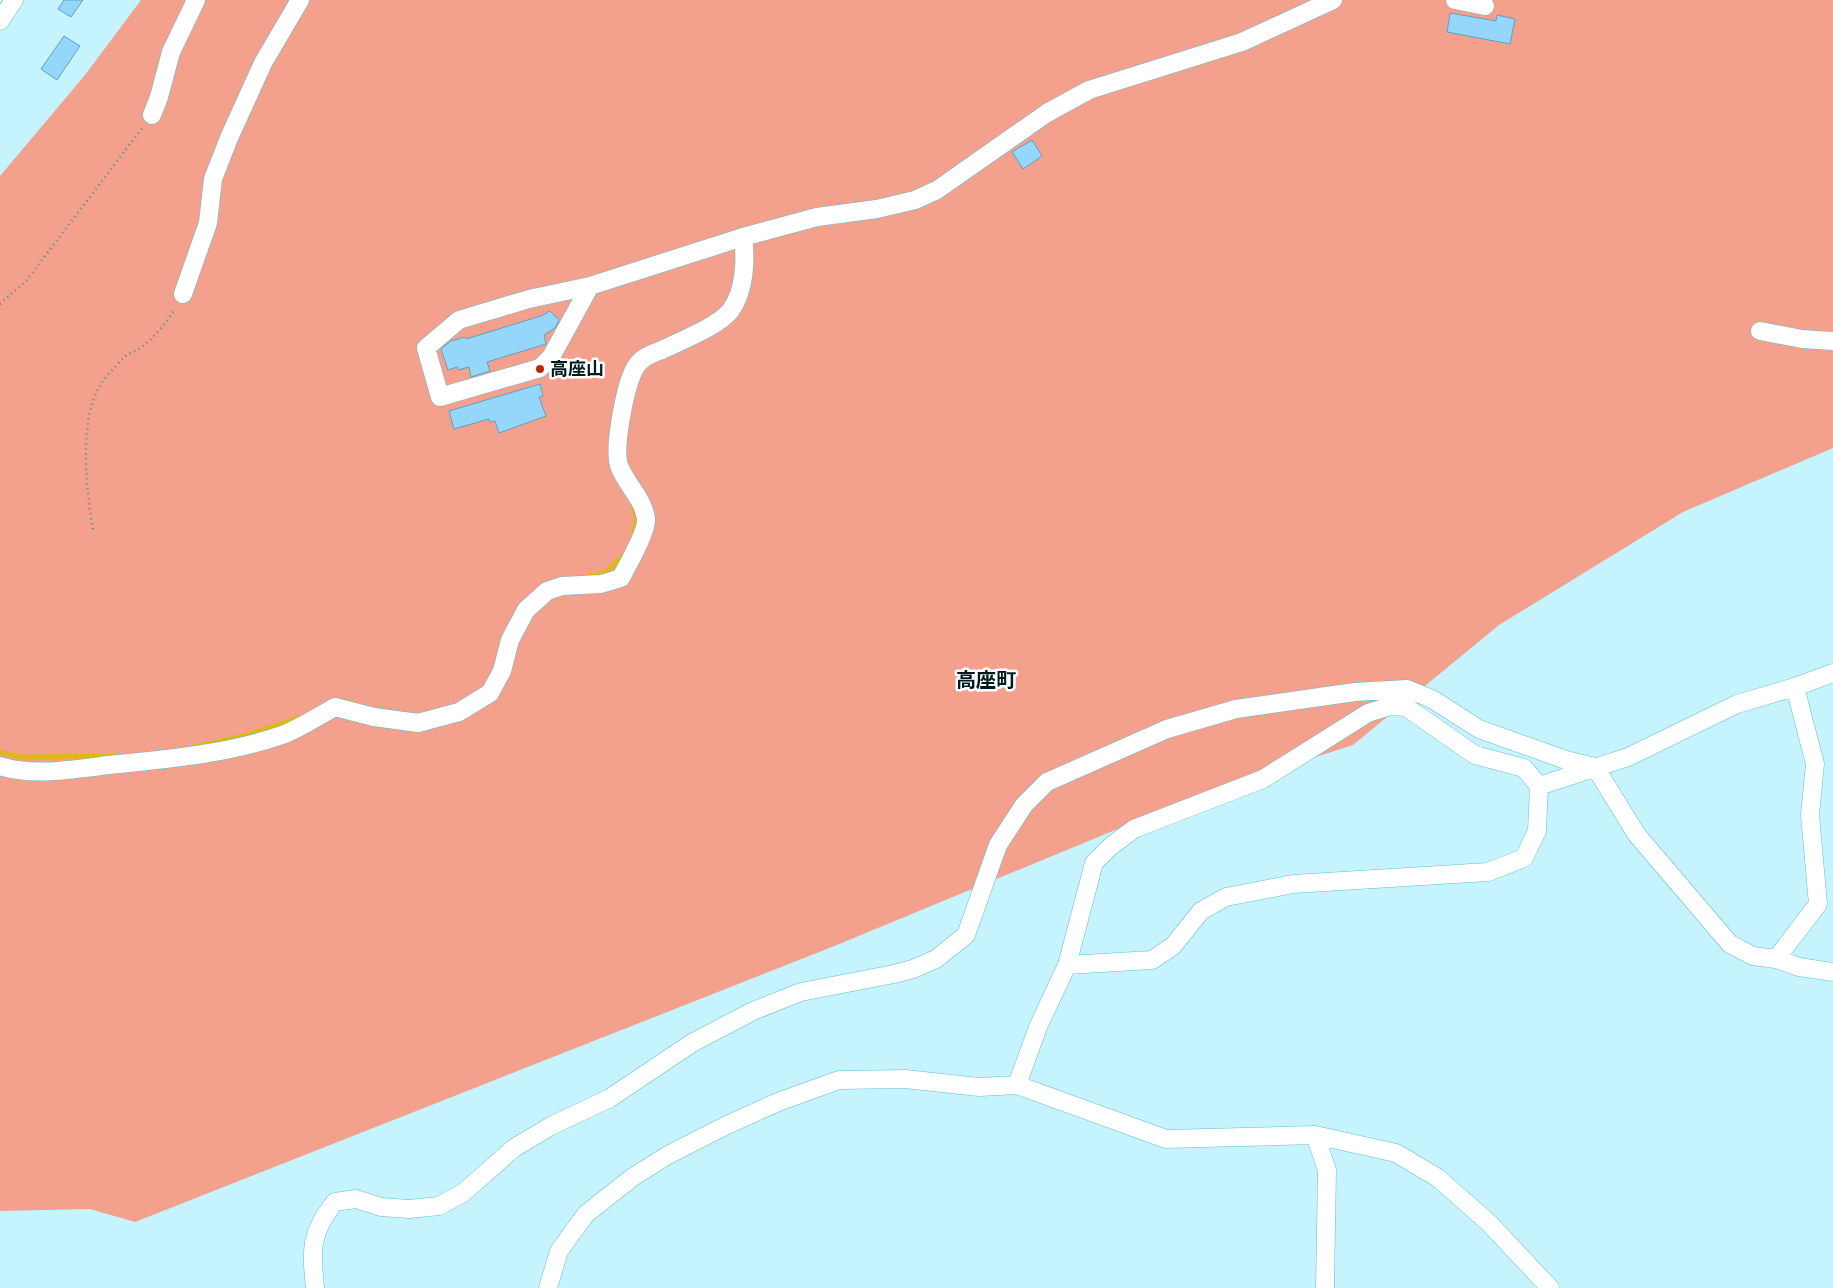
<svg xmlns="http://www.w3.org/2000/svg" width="1833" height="1288" font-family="Overpass,'Noto Sans JP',sans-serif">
	<rect width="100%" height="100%" fill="#c5f4ff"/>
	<path fill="#f3a08d" d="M141,0H1833V448L1683,512L1499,625L1353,745L1207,792L832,947L135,1222L90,1209L0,1211V176L85,75Z"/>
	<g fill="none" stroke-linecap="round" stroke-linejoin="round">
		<path stroke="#dfb90f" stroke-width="4.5" d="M633,536L637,517L633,507
			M588,577L606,572L623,556
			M338,700L357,705
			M194,747L247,735L302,717
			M0,752L20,757L115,756"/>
	</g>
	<path fill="#95d7fb" stroke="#5fa0c2" d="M64,0H83L71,17L58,9Z
		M1450,13L1496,21L1497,15L1515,19L1510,44L1447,32Z
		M64,36L80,46L57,80L41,69Z
		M1032,140L1042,156L1023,169L1012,152Z
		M550,311L559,320L555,328L544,335L546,344L487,362L490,371L471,377L469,367L458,370L457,367L448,370L441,349L451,341L465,337L466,339L541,316Z
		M540,384L543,396L539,397L546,416L499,433L495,421L490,422L489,419L454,429L449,411Z"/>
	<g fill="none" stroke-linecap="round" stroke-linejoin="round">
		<g stroke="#69bbcd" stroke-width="19">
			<path id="minor" d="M1455,0L1485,6
				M0,21L14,0
				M152,115L159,97L171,52L196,0
				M590,286L551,357L540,368L440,397L426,348L459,320L529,299L590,286L743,237L817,217L877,209L915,200L937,190L1047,113L1089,90L1242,42L1333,0
				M183,294L208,223L213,179L229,138L263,63L300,0
				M1760,331L1802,339L1833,341
				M0,766C34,777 74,769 109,765C167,759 229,754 285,734C302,727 319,716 335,707L374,717L418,723L459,712L490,693L502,671L510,640L526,610L547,591L562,586L601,584L621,578C627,566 647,532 646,519C644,500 627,485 620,468C612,451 625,390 633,372C639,358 649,355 662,350C680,341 719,326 731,310C745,290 746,260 743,237
				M1539,786L1628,757L1737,704L1795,687L1833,673
				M1776,959L1818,904L1810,815L1815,764L1795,687
				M1017,1085L1038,1027L1067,965L1094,863L1111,846L1134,829L1263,779L1368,713L1390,706L1406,707L1475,755L1524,768L1539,786L1537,831L1524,858L1488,872L1293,884L1226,897L1201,911L1173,946L1152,960L1067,965
				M1315,1135L1327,1170L1325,1288
				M315,1288C311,1251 310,1232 335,1202L356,1199L381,1207L409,1209L439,1206L463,1193L514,1148L551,1126L610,1098L692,1043L753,1011L801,992L894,974L913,969L936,959L966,935L998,845L1024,805L1047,782L1167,729L1236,709L1355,692L1407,689L1432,699L1479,729L1566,760L1595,767L1637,835L1730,944L1753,956L1776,959L1799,967L1833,972
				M548,1288L559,1251L586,1214L633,1177L668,1155L727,1125L778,1102L839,1080L905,1079L979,1087L1017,1085L1166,1139L1315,1135L1396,1153L1438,1178L1489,1223L1550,1288"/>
		</g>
		<path stroke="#60848c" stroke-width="2.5" stroke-dasharray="1 4" stroke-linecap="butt" d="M0,304L26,281L143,127
			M93,529C86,488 79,424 99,387C103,379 117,365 123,358C129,353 137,351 143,346C155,337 167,321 175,309"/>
		<use href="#minor" stroke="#fff" stroke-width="18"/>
	</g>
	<circle fill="#b52a08" stroke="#fff" stroke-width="2" cx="540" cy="369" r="5"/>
	<g text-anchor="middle" stroke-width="5" stroke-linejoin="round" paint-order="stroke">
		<g font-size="18" font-weight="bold" fill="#011a20" stroke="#fff" text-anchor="start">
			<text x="550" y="375">高座山</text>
		</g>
		<g font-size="20" font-weight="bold" fill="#011a20" stroke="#fff">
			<text x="986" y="687">高座町</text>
		</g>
	</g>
</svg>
